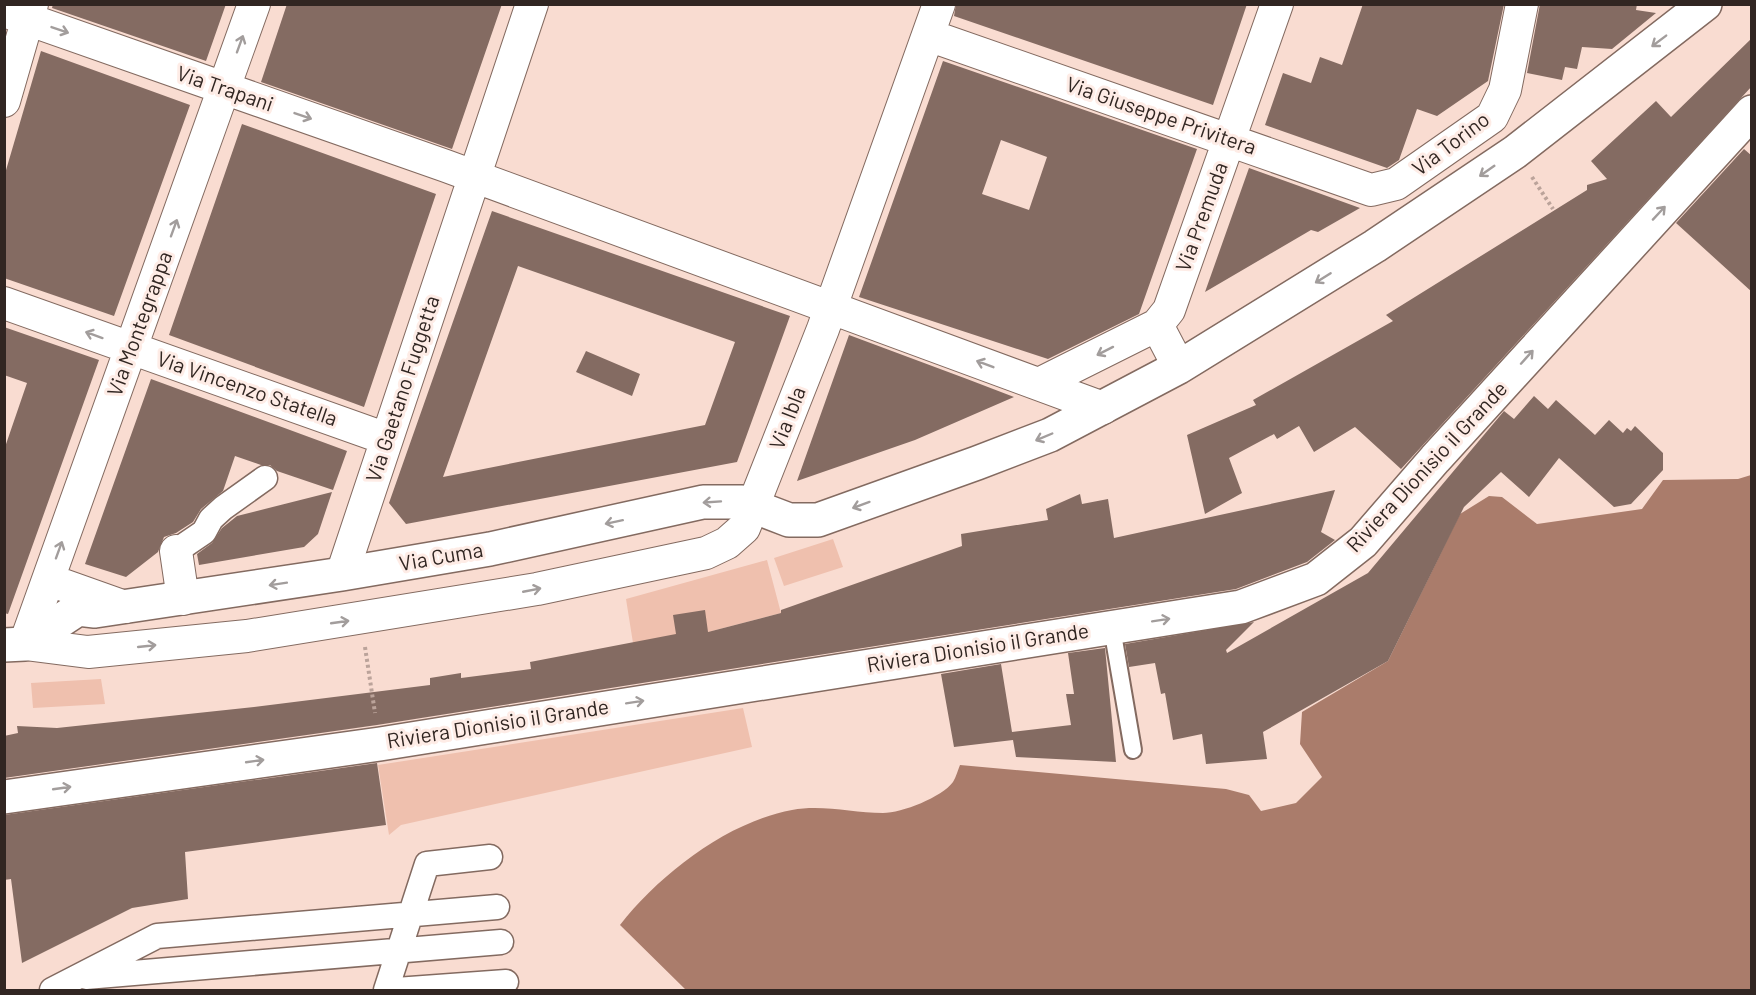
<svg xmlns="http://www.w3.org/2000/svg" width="1756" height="995" font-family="Barlow,sans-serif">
	<rect width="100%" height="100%" fill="#f9dcd1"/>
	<path fill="#efc0ae" d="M833,539L843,567L784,586L774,558Z
		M767,560L781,613L708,632L633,643L626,599Z
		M101,679L105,704L33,708L31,683Z
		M743,708L752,747L401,825L389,835L378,765Z"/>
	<path fill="#aa7c6b" d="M1751,475V990H686L620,925C660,874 727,822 792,810C822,804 853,813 883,813C902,813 942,797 953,782C956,777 958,770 960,765L1226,789L1249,795L1261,811L1296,803L1322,777L1300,744L1302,712L1388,661L1460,514L1489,496L1502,497L1537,524L1642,509L1663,480L1738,479Z"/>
	<path fill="#846b62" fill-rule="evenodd" d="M53,4H226L206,61L52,8Z
		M287,4H502L452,149L261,82Z
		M956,4H1247L1213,105L954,16Z
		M1363,4H1504L1488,81L1437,116L1417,109L1399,160L1387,168L1265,125L1283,73L1311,83L1320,57L1342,65Z
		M1540,4H1637L1636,10L1656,13L1612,49L1582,47L1577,69L1565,67L1562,80L1527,73Z
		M1752,38V86L1401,469L1355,427L1314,452L1299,426L1277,439L1274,434L1229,458L1242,493L1205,514L1187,435L1256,405L1253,400L1393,321L1386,315L1587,190V185L1607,179L1591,161L1656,101L1671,117Z
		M41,51L190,105L114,316L4,278V177Z
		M943,61L1197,149L1139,314L1048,359L859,297ZM1001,140L1047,157L1029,210L982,194Z
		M242,124L436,194L364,407L169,335Z
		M1744,149L1752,156V292L1676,223Z
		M1249,168L1360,208L1318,232L1311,230L1205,292Z
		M492,211L790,316L737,462L406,524L389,503ZM518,266L735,342L705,425L443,477Z
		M4,327L99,360L8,614L4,613V450L27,383L4,375Z
		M849,335L967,379L1014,397L915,440L797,481Z
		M586,351L640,374L632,396L576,372Z
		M151,379L347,451L333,490L277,471L270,465H261L235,456L223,491L201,509L193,522L176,533L164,537L158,552L126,577L85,564Z
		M1534,396L1548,409L1556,400L1595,435L1609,420L1623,433L1627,428L1631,431L1635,426L1663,453V470L1631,504L1614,507L1559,458L1529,497L1501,472L1464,507L1388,661L1263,732L1267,759L1206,764L1202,734L1173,740L1165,693L1161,694L1155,663L1129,667L1125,644L1254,622L1226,650L1227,653L1368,573L1504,411L1514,419Z
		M1335,490L1321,532L1335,540L1307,562L1236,589L377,725L4,778V736L18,733L17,726L57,728L254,707L430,685V678L461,673V678L531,669L530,662L676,634L673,615L705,610L708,632L781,613V610L962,546L961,534L1048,520L1046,509L1080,494L1082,504L1108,499L1114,538Z
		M332,492L318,534L304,547L199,565L197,554L212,543L222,528L237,516Z
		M1105,648L1116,762L1016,757L1013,740L954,747L941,674L1001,664L1012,732L1071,725L1066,694H1074L1068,653Z
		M377,763L386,825L185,852L188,899L132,908L22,963L11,879L4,880V815Z"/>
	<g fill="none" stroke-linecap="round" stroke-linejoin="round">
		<g stroke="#836a60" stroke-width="20">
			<path id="service" d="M1112,628L1133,750"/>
		</g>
		<g stroke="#836a60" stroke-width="27">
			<path id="pedestrian" d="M176,551L204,532L211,519L223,508L265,478
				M86,977L501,942
				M52,990L157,936L497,907
				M386,990L427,864L490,857
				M396,990L506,982"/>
		</g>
		<g stroke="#836a60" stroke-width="34">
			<path id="minor" d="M254,4L25,644L88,652L247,636L537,589L706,553L727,543L744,528L753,506L823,329L939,4
				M4,11L446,166L1103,408
				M928,35L1371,190L1396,184L1492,117L1505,90L1522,4
				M4,101L32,4
				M4,303L387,439
				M1157,325L1179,367
				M1039,384L1157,325L1169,310L1277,4
				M176,551L183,599
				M342,574L532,4
				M49,580L125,607"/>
		</g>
		<g stroke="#836a60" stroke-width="36">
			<path id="tertiary" d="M4,645L25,644L78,609L95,611L342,574L490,549L703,502H742L789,520H818L977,463L1050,435L1179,367L1375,246L1515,152L1705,4
				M4,797L380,744L1241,607L1316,579L1363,542L1435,459L1752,112"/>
		</g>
		<path stroke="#bba39a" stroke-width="4" stroke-dasharray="3 3" stroke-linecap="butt" d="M1532,177L1553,209
			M365,647L375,713"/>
		<use href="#service" stroke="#fff" stroke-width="16"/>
		<use href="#pedestrian" stroke="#fff" stroke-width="24"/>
		<use href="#minor" stroke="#fff" stroke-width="32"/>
		<use href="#tertiary" stroke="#fff" stroke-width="33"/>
	</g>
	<defs><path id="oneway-shaft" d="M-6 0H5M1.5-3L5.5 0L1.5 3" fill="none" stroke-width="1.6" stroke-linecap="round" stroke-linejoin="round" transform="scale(1.5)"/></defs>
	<g stroke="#a29d9c">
		<use href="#oneway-shaft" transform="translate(60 30) rotate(19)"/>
		<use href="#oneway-shaft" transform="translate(1659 41) rotate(143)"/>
		<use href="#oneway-shaft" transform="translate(240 44) rotate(-70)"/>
		<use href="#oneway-shaft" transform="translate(303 116) rotate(19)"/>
		<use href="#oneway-shaft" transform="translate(1487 171) rotate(145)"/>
		<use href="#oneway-shaft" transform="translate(1659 213) rotate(-47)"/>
		<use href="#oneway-shaft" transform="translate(174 228) rotate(-70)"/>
		<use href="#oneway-shaft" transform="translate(1323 278) rotate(148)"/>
		<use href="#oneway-shaft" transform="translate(94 335) rotate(-160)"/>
		<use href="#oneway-shaft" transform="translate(1105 351) rotate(153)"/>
		<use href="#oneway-shaft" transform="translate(1527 357) rotate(-48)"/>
		<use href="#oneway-shaft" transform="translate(985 364) rotate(-159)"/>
		<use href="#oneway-shaft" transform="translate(1044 437) rotate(157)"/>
		<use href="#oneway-shaft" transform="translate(712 502) rotate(176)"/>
		<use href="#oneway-shaft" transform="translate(861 505) rotate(160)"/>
		<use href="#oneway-shaft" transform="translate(614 522) rotate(168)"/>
		<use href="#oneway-shaft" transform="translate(59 550) rotate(-70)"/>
		<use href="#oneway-shaft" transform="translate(278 584) rotate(171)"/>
		<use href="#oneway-shaft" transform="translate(532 590) rotate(-11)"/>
		<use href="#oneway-shaft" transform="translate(1161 620) rotate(-9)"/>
		<use href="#oneway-shaft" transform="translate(340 622) rotate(-8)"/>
		<use href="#oneway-shaft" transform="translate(147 646) rotate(-6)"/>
		<use href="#oneway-shaft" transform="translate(635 702) rotate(-9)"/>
		<use href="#oneway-shaft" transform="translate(255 761) rotate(-8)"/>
		<use href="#oneway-shaft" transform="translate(62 788) rotate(-8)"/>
	</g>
	<g text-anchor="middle" stroke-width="6" stroke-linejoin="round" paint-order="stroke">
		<g font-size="21" fill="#312622" stroke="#feece6">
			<text transform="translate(225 89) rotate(19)" y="7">Via Trapani</text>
			<text transform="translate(1161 116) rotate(19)" y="7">Via Giuseppe Privitera</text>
			<text transform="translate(1451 144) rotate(-37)" y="7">Via Torino</text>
			<text transform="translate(1202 217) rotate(-70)" y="7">Via Premuda</text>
			<text transform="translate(140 324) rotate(-70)" y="7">Via Montegrappa</text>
			<text transform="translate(247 389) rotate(19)" y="7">Via Vincenzo Statella</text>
			<text transform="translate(403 389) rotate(-72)" y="7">Via Gaetano Fuggetta</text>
			<text transform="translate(788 418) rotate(-69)" y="7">Via Ibla</text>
			<text transform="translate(1427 467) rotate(-47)" y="7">Riviera Dionisio il Grande</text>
			<text transform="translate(441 557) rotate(-10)" y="7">Via Cuma</text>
			<text transform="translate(978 648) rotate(-9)" y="7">Riviera Dionisio il Grande</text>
			<text transform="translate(498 724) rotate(-9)" y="7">Riviera Dionisio il Grande</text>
		</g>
	</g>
	<rect width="1756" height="995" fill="none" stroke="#312622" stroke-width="12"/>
</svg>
